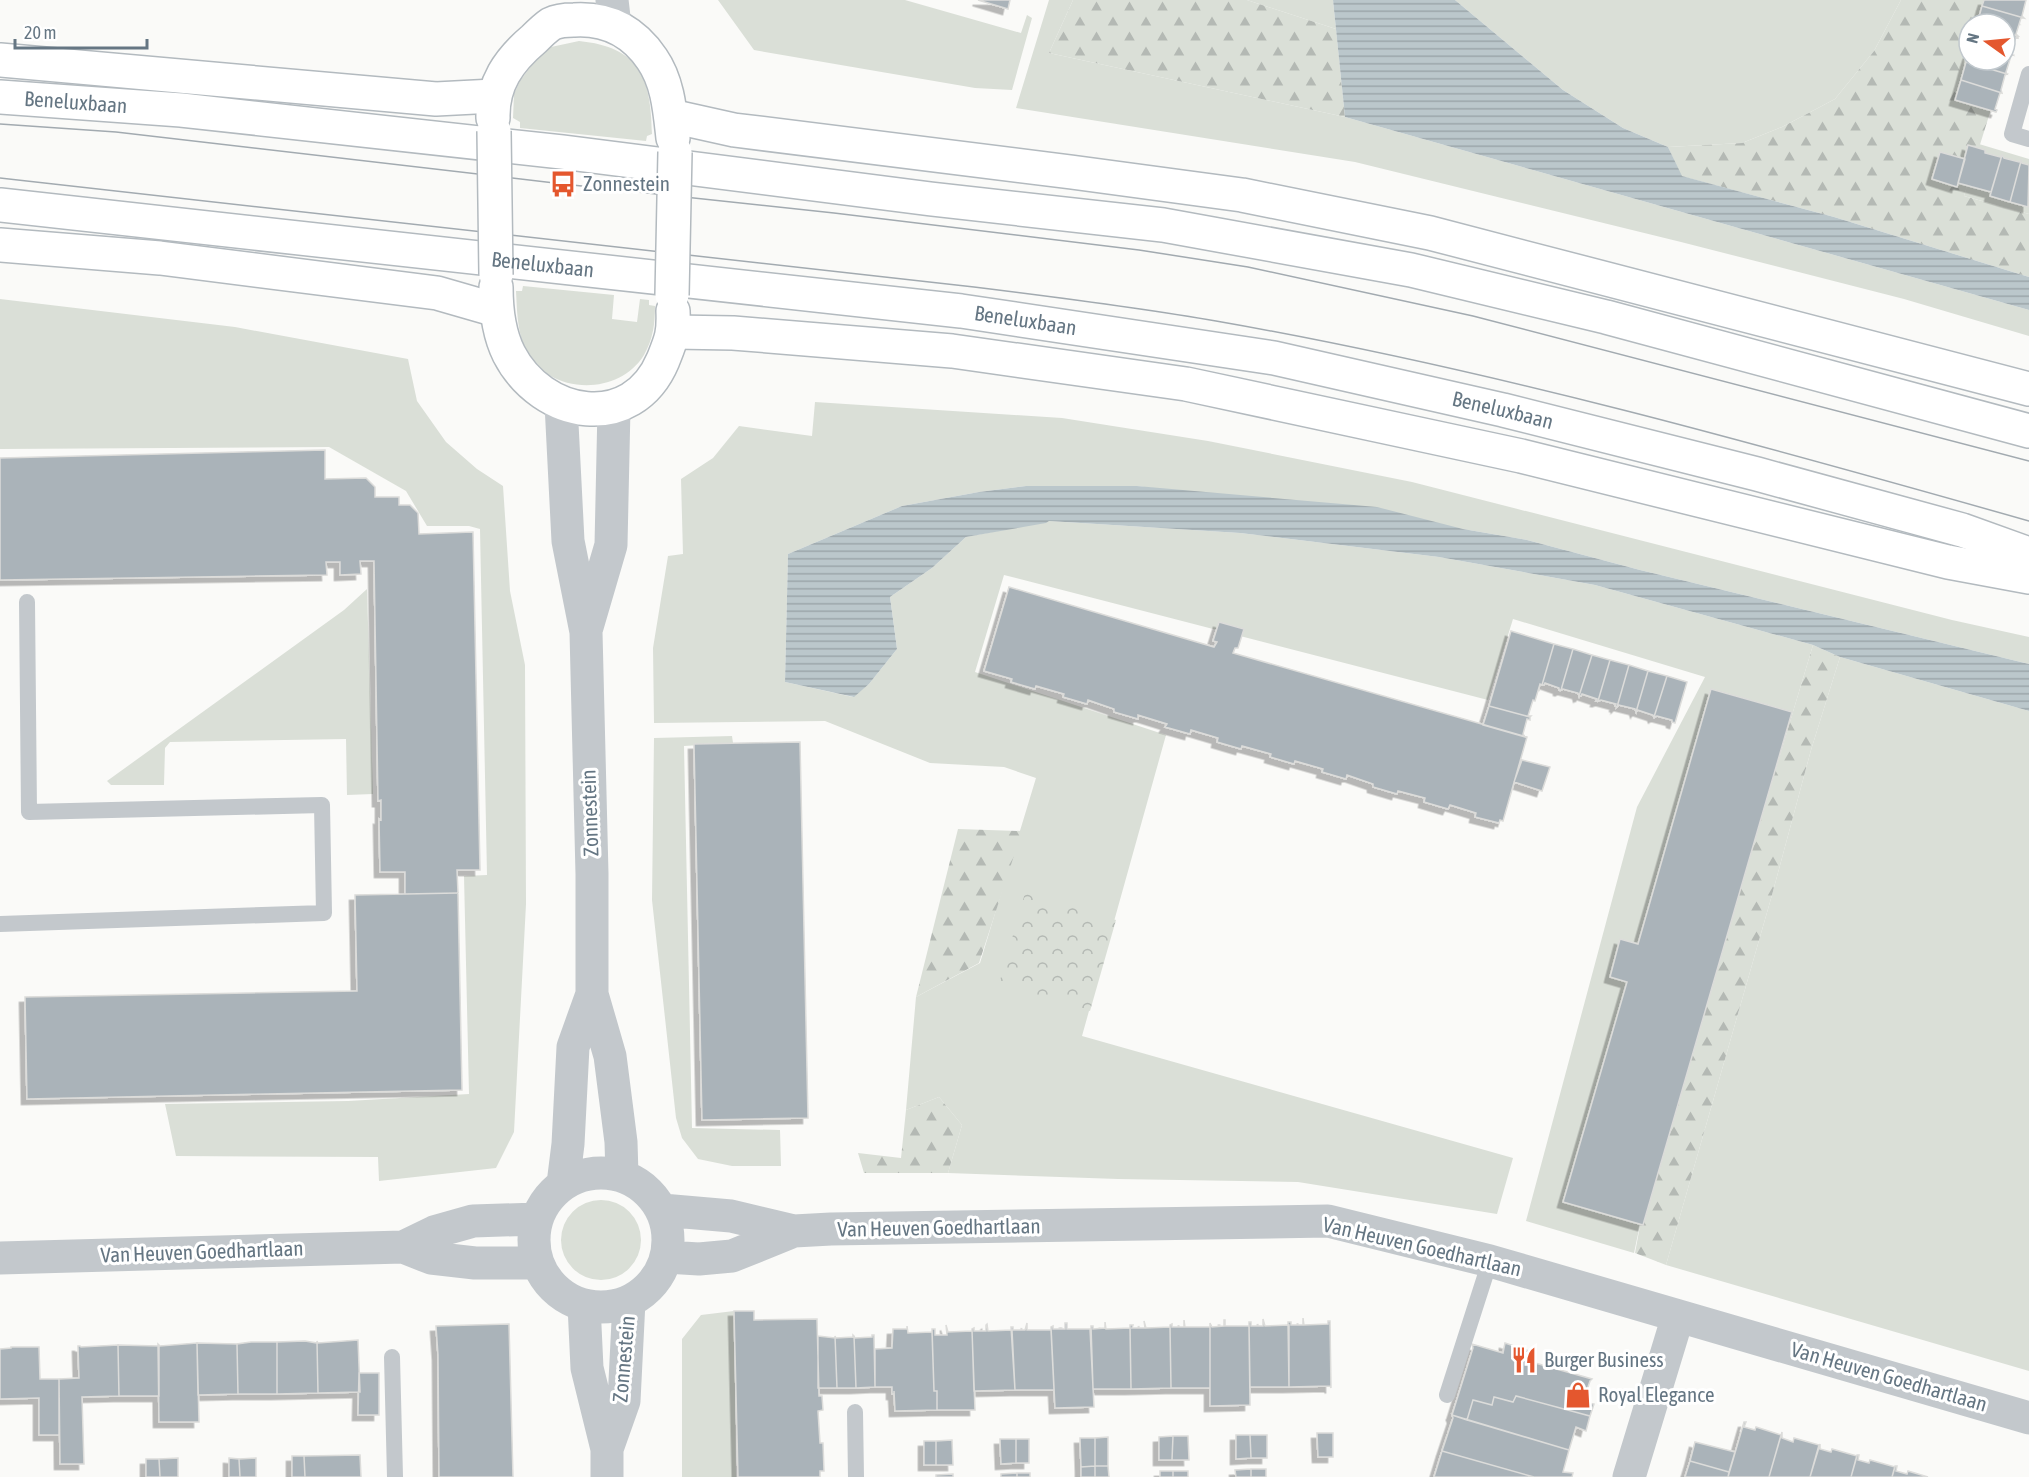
<svg xmlns="http://www.w3.org/2000/svg" width="2029" height="1477" font-family="'Asap Condensed',sans-serif">
	<defs>
		<pattern id="forest-firs" width="22" height="20" patternUnits="userSpaceOnUse" patternTransform="scale(1.5)"><rect width="22" height="20" fill="#dadfd7"/><path d="M5 1l3.5 6h-7zM16 11l3.5 6h-7z" fill="#b4b9b4"/></pattern>
		<pattern id="park-crowns" width="20" height="18" patternUnits="userSpaceOnUse" patternTransform="scale(1.5)"><rect width="20" height="18" fill="#dadfd7"/><path d="M2 6a3 3 0 1 1 6 0M12 15a3 3 0 1 1 6 0" fill="none" stroke="#b4b9b4"/></pattern>
		<pattern id="water-rules" width="6" height="5" patternUnits="userSpaceOnUse" patternTransform="scale(1.5)"><rect width="6" height="5" fill="#bbc7cb"/><path d="M0 2.5h6" fill="none" stroke="#9ca6aa"/></pattern>
		<filter id="shadow"><feDropShadow dx="-5.5" dy="5.5" stdDeviation="0" flood-color="#0004"/></filter>
	</defs>
	<rect width="100%" height="100%" fill="#fafaf8"/>
	<path fill="#dadfd7" d="M718,0H905L1021,33L1027,15L1032,18L1012,90L975,88L754,50Z
		M1049,0H1073L1049,53L1345,117L2029,310V336L1904,299L1681,242L1355,162L1016,108Z
		M1247,0H1333L1336,29Z
		M1455,0H1901L1874,51L1835,99L1782,127L1742,143L1668,147L1623,128L1563,90Z
		M579,41C640,47 651,78 652,134L647,136L646,141L520,128V122L513,118L514,94L520,81L539,55L551,47Z
		M1979,144L2029,159V214L1964,196Z
		M523,286L614,295L612,319L637,322L640,299L649,300V305L655,306C655,324 653,339 644,355C617,399 543,394 524,346C517,328 517,310 516,291H522Z
		M0,299L235,327L408,359L417,401L446,442L477,469L503,486L510,591L525,665L526,904L514,1132L496,1168L379,1181L378,1157L176,1156L165,1104L348,1101L469,1094L464,876L487,875L480,529L469,526H427L406,491L329,447L0,449Z
		M815,402L1062,418L1208,441L1412,482L1952,620L2029,637V664L1640,570L1527,540L1463,529L1137,486H1026L979,492L902,506L788,554L785,682L853,697L869,684L897,649L890,597L932,568L966,537L1049,521L1240,533L1439,557L1595,585L1813,645L1642,1215L1634,1253L1526,1221L1637,807L1705,677L1513,619L1488,700L1004,575L975,672L1166,735L1082,1036L1513,1158L1497,1214L1298,1182L1118,1179L948,1173L962,1125L939,1097L906,1110L916,997L980,963L1036,778L1004,767L930,763L825,721L654,723L653,648L668,556L683,554L681,479L713,458L739,426L812,436Z
		M367,589L373,794L347,795L346,739L170,742L165,748L164,785H111L107,781L344,610Z
		M1840,657L2029,711V1371L1666,1265L1772,895L1811,750Z
		M732,736L733,743L684,746L692,1128L780,1130L781,1166H732L698,1159L682,1138L676,1118L652,900L654,738Z
		M561 1240a40 40 0 1 1 80 0a40 40 0 1 1-80 0Z
		M734,1311L736,1477H682V1339L701,1315Z"/>
	<path fill="url(#forest-firs)" fill-rule="evenodd" d="M1073,0H1247L1336,29L1345,117L1049,53Z
		M1901,0H2025L1964,196L2029,214V277L1834,217L1681,176L1668,147L1742,143L1782,127L1835,99L1874,51ZM1969,24H2005V60H1969Z
		M1813,645L1840,657L1811,750L1772,895L1666,1265L1635,1253L1642,1215Z
		M958,829L1022,831L979,963L916,997Z
		M939,1097L962,1125L948,1173H864L858,1153L901,1158L906,1110Z"/>
	<path fill="url(#park-crowns)" d="M1025,893L1116,920L1090,1011L999,984Z"/>
	<path fill="url(#water-rules)" d="M1333,0H1455L1563,90L1623,128L1668,147L1682,176L1834,217L2029,277V310L1345,117Z
		M1026,486H1137L1377,507L1463,529L1527,540L1640,570L2029,664V711L1840,657L1813,645L1595,585L1439,557L1240,533L1049,521L1046,523L966,537L932,568L890,597L897,649L869,684L854,697L785,682L788,554L902,506L979,492Z"/>
	<path fill="#aab3b9" stroke="#dcdcda" stroke-width="1.5" filter="url(#shadow)" d="M978,0H1010L1008,9Z
		M1984,0H2026L2022,16L2024,18L1982,6Z
		M1982,6L2024,18H2021L2016,34L2018,36L2005,33V24H1977Z
		M2005,33L2018,36V38L2016,37L2011,53L2013,55L2005,53Z
		M1969,53V60H2005V53L2013,55L2011,56L2006,72L2007,74L1966,62Z
		M1966,62L2007,74L2005,75L2001,90L2002,93L1961,80Z
		M1961,80L2002,93H2000L1995,109L1997,110L1996,112L1955,100Z
		M1968,145L1985,150V153L2000,157L2002,155L1991,192L1958,183Z
		M1940,152L1965,159L1957,187L1932,179Z
		M2002,155L2004,158L2019,162L2021,161L2010,202L1990,196Z
		M2021,161L2022,163L2029,165L2028,207L2010,202Z
		M325,450V479L366,478L375,487V497H399V505H410L418,513L419,534L473,532L480,870H457L458,893L405,894V872H380L379,819L381,820V800L378,801L374,561H360L361,574L340,575V562H326L327,575L0,580V458Z
		M1009,587L1214,647L1217,642L1213,641L1219,622L1244,629L1238,648H1235L1233,653L1527,737L1503,821L1500,820L1499,823L1475,817L1476,813L1450,805L1448,809L1424,802L1425,798L1398,791L1397,794L1373,787V784L1347,775L1346,779L1322,772L1323,769L1295,761L1294,764L1270,757L1271,754L1242,746L1241,749L1217,742L1218,738L1191,730L1190,734L1165,727L1167,724L1138,715V719L1114,712V709L1088,700L1087,704L1063,697L1064,694L1036,686L1035,689L1011,682L1012,679L984,671Z
		M1511,631L1554,644L1542,685L1540,684L1535,701L1533,700L1528,716H1531L1530,717L1489,706Z
		M1554,644L1573,649L1561,690H1559V688L1545,683L1544,685H1542Z
		M1573,649L1592,655L1579,696L1578,693L1563,689L1561,690Z
		M1592,655L1610,660L1598,701H1596L1597,699L1582,694L1581,696H1579Z
		M1610,660L1629,665L1617,707L1615,706L1616,704L1601,700L1598,701Z
		M1629,665L1648,671L1636,712L1635,709L1619,705L1617,707Z
		M1648,671L1667,676L1654,717L1653,715L1638,710L1636,712Z
		M1667,676L1687,682L1675,723L1672,722V720L1657,716L1654,717Z
		M1711,689L1792,712L1643,1225L1563,1202L1627,982L1610,977L1620,939L1638,944Z
		M1489,706L1530,717V720L1527,719L1523,734L1525,737L1483,725Z
		M800,742L808,1118L702,1120L694,744Z
		M1522,760L1550,767L1542,791L1514,782Z
		M458,893L462,1090L27,1099L25,997L357,991L355,895Z
		M734,1311H754V1320L817,1319L819,1396H822L823,1410L818,1411L820,1443H823L824,1471H820V1477H738Z
		M1303,1318L1304,1325L1328,1324V1321H1330L1331,1388L1330,1386L1289,1387L1288,1322H1291V1325H1303Z
		M1263,1319L1265,1326L1289,1325V1387H1250L1249,1322H1251V1326H1263Z
		M1184,1320L1185,1327H1210V1388H1171L1170,1325L1172,1324V1327H1184Z
		M1224,1320H1225V1326H1249L1250,1405L1210,1406V1323L1212,1327L1224,1326Z
		M1144,1321L1146,1328L1170,1327L1171,1388L1131,1389L1130,1325H1133L1132,1328H1145Z
		M1105,1322L1106,1329L1130,1328L1131,1389H1093L1091,1326H1093V1329L1105,1328Z
		M1027,1323V1330H1051L1054,1390H1015L1011,1327H1013V1330H1025Z
		M1065,1323H1067V1329H1090L1094,1407L1055,1408L1051,1327L1053,1326V1329H1065Z
		M509,1324L513,1477H439L438,1355L436,1326Z
		M987,1324L988,1331L1012,1330L1015,1390L974,1391L972,1329L974,1328V1331H986V1325Z
		M946,1325L948,1332L972,1331L975,1410H937V1391H934L932,1329H935V1335H947Z
		M907,1326L908,1333L932,1332L934,1391H937V1410L895,1411L894,1391V1394H892V1387H875V1349L892,1348L893,1329H907Z
		M853,1335L854,1336L856,1388H837L835,1336L836,1338L853,1337Z
		M872,1335H874L875,1387L856,1388L854,1336L855,1338L872,1337Z
		M818,1336L835,1338V1336L837,1388H818Z
		M358,1340L360,1392L318,1393L317,1341L318,1343Z
		M305,1341L317,1343V1341L318,1393L277,1394V1342Z
		M251,1342H277V1394H238L237,1344Z
		M197,1343L237,1344L238,1394L198,1395Z
		M197,1343L199,1422H159L158,1344L160,1346Z
		M1505,1343L1532,1352L1528,1361L1592,1379L1590,1381L1583,1402L1594,1404L1590,1416L1516,1396L1513,1402L1494,1397L1492,1405L1473,1400L1467,1420L1452,1415L1473,1348L1472,1344L1503,1353Z
		M118,1345L119,1396L82,1397L84,1464H60L59,1379L79,1378L78,1346H80L81,1347Z
		M118,1345L159,1346V1396H119Z
		M11,1347H39L40,1379H59V1435H39V1398L0,1399V1349L11,1348Z
		M359,1373H379V1415H358Z
		M1516,1396L1590,1416L1586,1431L1576,1427L1569,1450L1467,1420L1473,1400L1492,1405L1494,1397L1513,1402Z
		M1452,1415L1569,1450L1563,1472L1573,1473L1572,1477H1534L1442,1451L1453,1418Z
		M1744,1422H1746L1744,1427L1755,1430L1756,1427L1781,1435L1769,1477H1728Z
		M1782,1432V1438L1793,1442L1794,1438L1819,1445L1810,1477H1769Z
		M1317,1433H1333V1457H1318Z
		M1236,1435H1250L1251,1458L1236,1459Z
		M1250,1435H1267V1458H1251Z
		M1173,1436L1172,1460H1159V1437Z
		M1173,1436H1188L1189,1460H1172Z
		M1108,1437V1466H1095V1438Z
		M1080,1438H1095V1466L1081,1467Z
		M1000,1439H1016V1463L1001,1464Z
		M1016,1439H1029V1463H1016Z
		M952,1440L953,1465H936V1441Z
		M924,1441H936V1465H924Z
		M1695,1442L1735,1452L1729,1472L1690,1461Z
		M1820,1444V1449L1831,1452L1832,1449L1857,1456L1851,1477H1810Z
		M1442,1451L1534,1477H1434Z
		M360,1455L361,1477H305L304,1456Z
		M1857,1455H1859L1858,1460L1869,1463L1870,1460L1895,1467L1892,1477H1851Z
		M292,1456H304L305,1477H292Z
		M178,1458V1477H160L159,1459Z
		M229,1458L239,1459L240,1477H229Z
		M256,1458V1477H240L239,1459Z
		M146,1459H159L160,1477H146Z
		M1690,1461L1729,1472L1728,1477H1685Z
		M1095,1466V1477H1081V1467Z
		M1095,1466H1108L1109,1477H1095Z
		M1895,1466H1897L1896,1471L1907,1474L1908,1471L1928,1477H1892Z
		M1251,1469V1477H1236L1235,1470Z
		M1251,1469H1266V1477H1251Z
		M1160,1471H1173V1477H1160Z
		M1173,1471H1188V1477H1173Z
		M1017,1473H1030V1477H1017Z
		M1017,1473V1477H1001V1474Z
		M953,1474V1477H936V1475Z"/>
	<g fill="none" stroke-linecap="round" stroke-linejoin="round">
		<g stroke="#b3babf" stroke-width="36">
			<g id="secondary">
				<path d="M0,60L436,99L494,96"/>
				<path id="s1" d="M0,97L181,110L562,152L931,199L1163,225L1411,270L1606,317L2029,431"/>
				<path d="M671,116L734,130L1071,172L1242,195L1430,233L2029,389"/>
				<path d="M493,118C492,84 509,60 534,39C539,34 545,28 551,24C557,21 567,20 574,20C607,18 633,31 652,59C668,82 670,111 673,138"/>
				<path id="s2" d="M0,205L961,311L1274,358L1503,410L1757,474L1962,530L2029,554"/>
				<path d="M0,245L160,258L437,293L496,310"/>
				<path d="M496,287C496,309 499,334 509,354C542,418 632,434 663,360C671,340 674,334 673,311"/>
				<path d="M674,332L733,333L952,351L1186,384L1521,456L1948,562L2029,577"/>
			</g>
		</g>
		<path stroke="#c3c8cc" stroke-width="16" d="M2029,74L2012,134L2029,139
			M0,924L324,913L322,805L29,812L27,602
			M392,1357L395,1477
			M1447,1395L1490,1261
			M855,1412L856,1477"/>
		<path stroke="#c3c8cc" stroke-width="33" d="M612,0L615,26
			M561,404L568,541L586,632L592,874V994L610,1056L621,1142L622,1175
			M587,627L611,545L614,408
			M534 1240a67 67 0 1 1 134 0a67 67 0 1 1-134 0Z
			M563,1184L568,1144L573,1047L592,994
			M662,1210L731,1216L794,1231L831,1229L1328,1221L1490,1261L2029,1418
			M403,1247L434,1232L473,1221L537,1219
			M666,1257L699,1259L732,1256L794,1231
			M0,1258L403,1247L431,1258L475,1263H537
			M584,1305L587,1368L607,1449V1477
			M607,1449L624,1401L629,1301
			M1629,1477L1678,1316"/>
		<use href="#secondary" stroke="#fff" stroke-width="33"/>
		<path stroke="#a2aab0" stroke-width="1.5" d="M0,124L116,132L563,184L834,213L1139,250L1248,267L1473,316L2029,461
			M0,178L974,287C1055,297 1136,307 1216,321C1491,369 1761,445 2029,521"/>
		<g stroke="#b3babf" stroke-width="36" stroke-linecap="butt">
			<path id="secondary-bridge" d="M494,131L496,275
				M672,295L675,152"/>
		</g>
		<use href="#secondary-bridge" stroke="#fff" stroke-width="33"/>
	</g>
	<defs>
		<g id="bus-bare" transform="scale(2.07)"><path d="M-5-6H5V4H4V6H2V4H-2V6H-4V4H-5ZM-3.5-4V0h7V-4ZM-3.5 1.2v1.5H-2V1.2ZM2 1.2v1.5H3.5V1.2Z" fill="#e4572e" stroke="#fff" stroke-width="2.5" paint-order="stroke"/></g>
		<g id="restaurant-bare" transform="scale(2.07)"><path d="M-5-6h1v4h1v-4h1v4h1v-4h1v5L-1.5 .5V6h-2V.5L-5-1ZM5-6V6H3V1.5H1.5Q1.5-4 5-6Z" fill="#e4572e" stroke="#fff" stroke-width="2.5" paint-order="stroke"/></g>
		<g id="shop-bare" transform="scale(2.07)"><path d="M-5-2.5h2.3a2.7 3.5 0 0 1 5.4 0H5L5.5 6h-11ZM-1.5-2.5h3a1.5 2.3 0 0 0-3 0Z" fill="#e4572e" stroke="#fff" stroke-width="2.5" paint-order="stroke"/></g>
	</defs>
	<g fill-rule="evenodd">
		<use href="#bus-bare" x="563" y="184"/>
		<use href="#restaurant-bare" x="1524" y="1360"/>
		<use href="#shop-bare" x="1578" y="1395"/>
	</g>
	<g text-anchor="middle" stroke-width="6" stroke-linejoin="round" paint-order="stroke">
		<g font-size="21" fill="#657683" stroke="#fff">
			<text dy="7" stroke="none"><textPath href="#s1" startOffset="76">Beneluxbaan</textPath></text>
			<text dy="7" stroke="none"><textPath href="#s2" startOffset="546">Beneluxbaan</textPath></text>
			<text dy="7" stroke="none"><textPath href="#s2" startOffset="1032">Beneluxbaan</textPath></text>
			<text dy="7" stroke="none"><textPath href="#s2" startOffset="1518">Beneluxbaan</textPath></text>
			<text transform="translate(590 813) rotate(-92)" y="7">Zonnestein</text>
			<text transform="translate(939 1228) rotate(-1)" y="7">Van Heuven Goedhartlaan</text>
			<text transform="translate(1422 1247) rotate(13)" y="7">Van Heuven Goedhartlaan</text>
			<text transform="translate(202 1252) rotate(-2)" y="7">Van Heuven Goedhartlaan</text>
			<text transform="translate(624 1359) rotate(-85)" y="7">Zonnestein</text>
			<text transform="translate(1889 1377) rotate(16)" y="7">Van Heuven Goedhartlaan</text>
		</g>
		<g font-size="21" fill="#657683" stroke="#fff" text-anchor="start">
			<text x="583" y="191">Zonnestein</text>
			<text x="1544" y="1367">Burger Business</text>
			<text x="1598" y="1402">Royal Elegance</text>
		</g>
	</g>
	<g transform="translate(1987 42) rotate(285)"><circle r="28" fill="#ffffff" stroke="#c1c8cd" stroke-width="1.5"/>
	<path d="M0-4.5L10 22L0 15L-10 22Z" fill="#e4572e"/>
	<text y="-9" font-size="16" font-weight="bold" text-anchor="middle" fill="#657683">N</text>
	</g>
	<path d="M15 39v9h132v-9" fill="none" stroke="#657683" stroke-width="3"/>
	<text x="24" y="39" font-size="18" fill="#657683" stroke="#ffffff" stroke-width="4.5" paint-order="stroke">20 m</text>
</svg>
